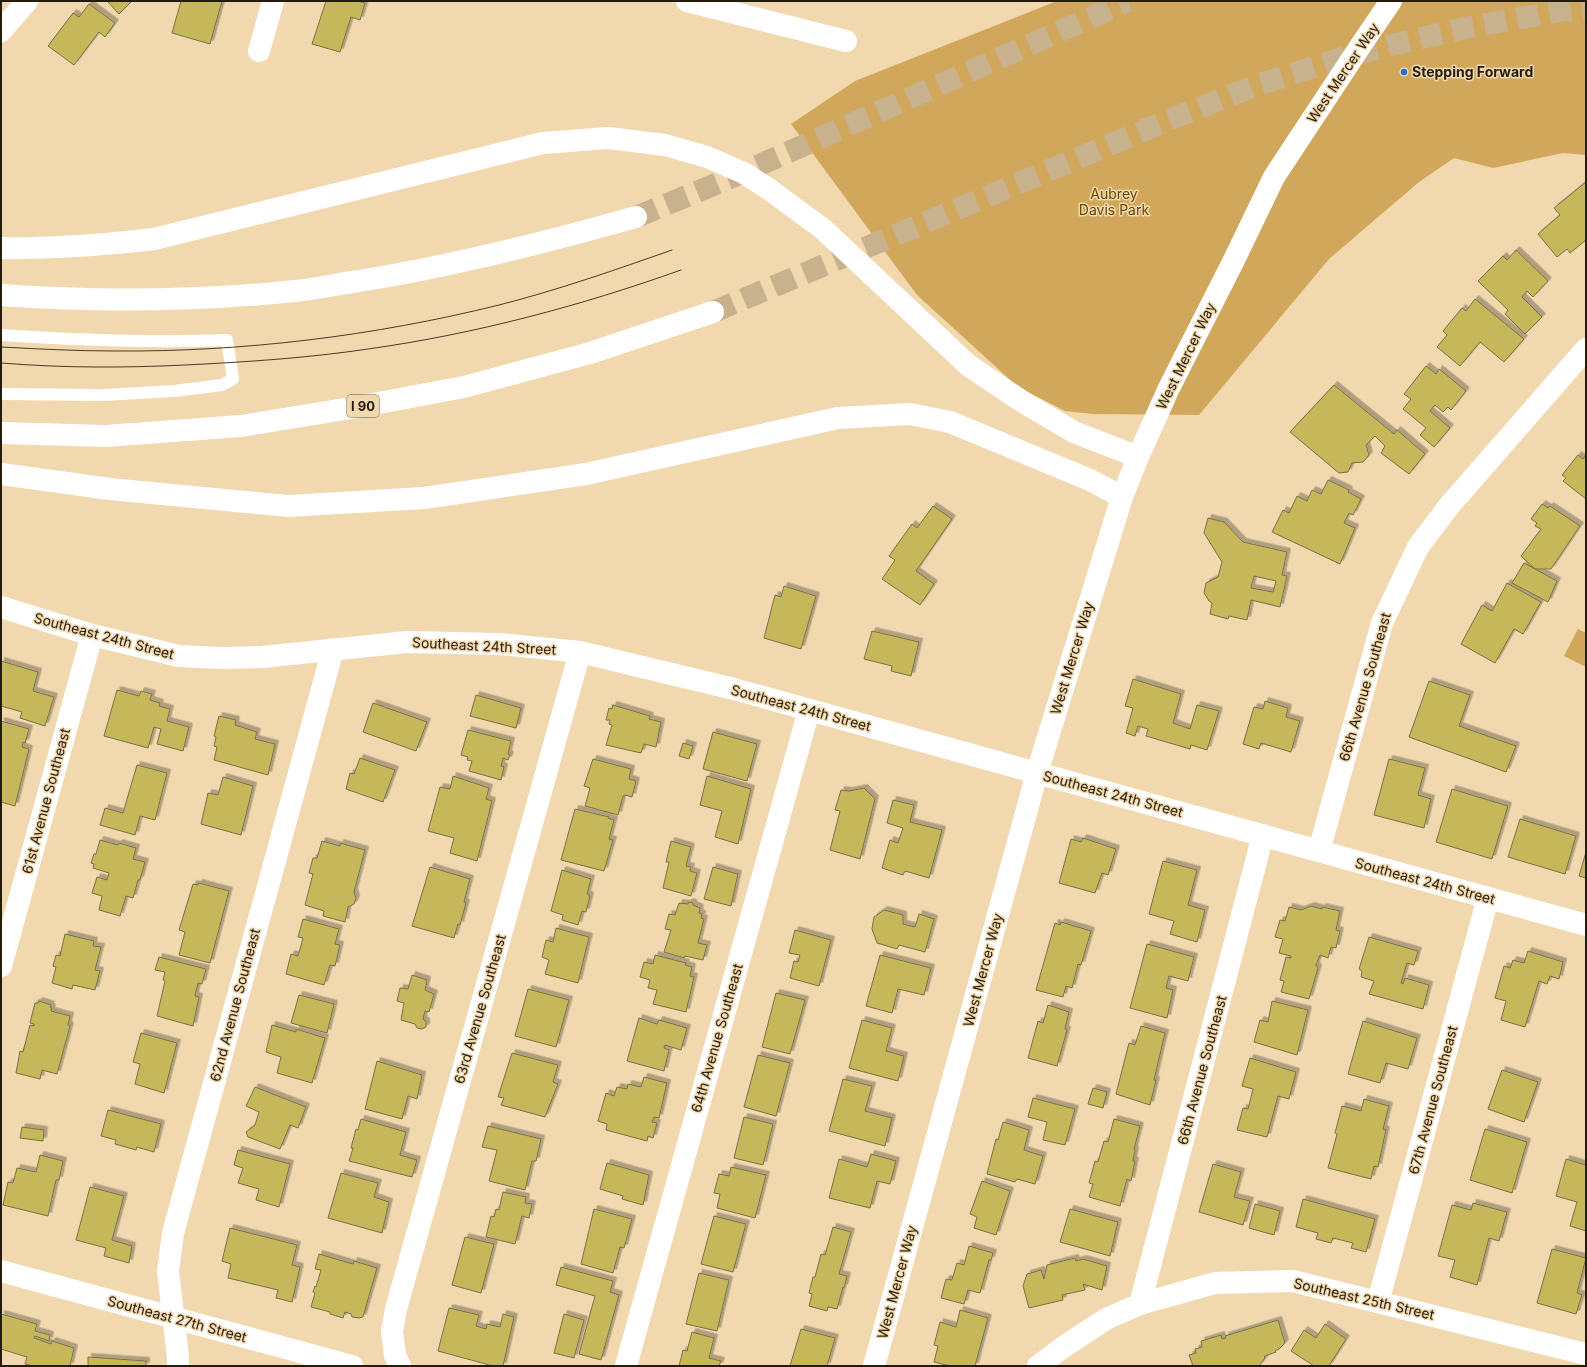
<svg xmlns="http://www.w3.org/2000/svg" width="1587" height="1367" font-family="Inter,sans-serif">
	<defs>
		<filter id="shadow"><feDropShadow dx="3.5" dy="-3.5" stdDeviation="0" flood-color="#0004"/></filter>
	</defs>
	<rect width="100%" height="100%" fill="#f1d8ae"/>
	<path fill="#d1a75b" d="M1057,1H1586V155L1563,153L1493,168L1454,158L1419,182L1329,259L1199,415L1093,414L1065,411L1018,387L917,295L791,124L855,81Z
		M1578,629L1586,633V667L1564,656Z"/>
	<path fill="#c5b75a" stroke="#787146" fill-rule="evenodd" filter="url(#shadow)" d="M107,1H132L119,14Z
		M181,1H222L210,44L172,33Z
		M326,1H357L365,3L360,20L351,17L340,52L312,44Z
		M89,4L115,23L105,37L99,32L74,65L48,46L73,13L79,17Z
		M1586,182V240L1570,253L1567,249L1557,257L1538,234L1560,215L1554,208Z
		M1516,250L1548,281L1533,297L1527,291L1522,297L1542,317L1525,334L1505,314L1508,310L1478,281L1503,256L1507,260Z
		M1475,299L1524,339L1504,362L1480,342L1460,366L1437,347L1447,335L1443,331L1462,308L1466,311Z
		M1426,366L1436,374L1439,369L1466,391L1451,410L1448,407L1443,412L1435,405L1430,411L1450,428L1434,447L1420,435L1426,428L1403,409L1411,399L1404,394Z
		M1334,385L1394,434L1397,430L1425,454L1409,474L1381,453L1385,446L1375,436L1366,445L1369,455L1363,462L1352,463L1348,472L1339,473L1290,432Z
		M1578,455L1583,459L1586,455V499L1563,481L1566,478L1562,475Z
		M1328,480L1349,490L1348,492L1361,499L1353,515L1349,513L1344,523L1355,528L1340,564L1272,532L1283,510L1289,513L1297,496L1307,501L1312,490L1321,494Z
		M1542,504L1548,508L1550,506L1580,526L1551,569H1535L1521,556L1541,529L1535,526L1537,523L1531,519Z
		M933,506L952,519L916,571L934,584L920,605L882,579L895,560L889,556L912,524L917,528Z
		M1208,518L1224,522L1243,542L1287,552L1282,575L1287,576L1280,607L1251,600L1247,620L1229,616L1228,619L1210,614L1212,603L1209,601L1204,593L1206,583L1218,577L1222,562L1204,533ZM1254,576L1276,581L1273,592L1251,588Z
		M1524,563L1557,581L1548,602L1512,583Z
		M1507,583L1541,602L1523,634L1514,629L1495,663L1461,644L1482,605L1492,611Z
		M784,586L816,596L801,649L764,638L775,595L781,597Z
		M872,631L919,642L911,676L891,671L892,666L864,659Z
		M1,661L38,672L33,691L54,697L45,726L20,718L22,712L1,706Z
		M1133,679L1181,694L1173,723L1190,729L1197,705L1219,711L1207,750L1191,745L1190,749L1146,736L1148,729L1138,726L1135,736L1126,733L1133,708L1125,706Z
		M1429,681L1470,695L1459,726L1516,746L1506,772L1409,737Z
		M117,690L139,696L141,691L152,694L150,700L160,703L159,706L170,709L167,721L189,727L183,751L157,744L161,729L154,727L148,748L104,736Z
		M476,695L521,708L516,728L470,716Z
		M1265,701L1288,708L1286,717L1300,721L1291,752L1261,743L1259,749L1243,744L1254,707L1263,709Z
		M373,703L427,722L416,751L363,732Z
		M613,705L650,716L649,719L661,722L656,747L644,744L641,753L606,745L612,725L609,724L610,720H606L609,708L612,709Z
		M219,716L236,720L235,725L257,732L255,739L275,744L268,775L214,760L217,747L214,746L216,737L214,736Z
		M1,721L29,729L25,743L23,742L22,747L29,749L15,806L1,802Z
		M468,730L511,741L508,754L510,755L508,760L503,758L501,766L504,767L501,780L469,771L472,761L467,760L468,757L461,755Z
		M713,732L757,744L747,781L703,769Z
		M683,743L693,746L689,759L679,756Z
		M360,758L395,770L383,802L346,789L350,773L354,774Z
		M593,759L631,769L629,779L636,781L632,797L625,795L623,796L618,815L585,806L590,788L584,786Z
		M1389,759L1425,768L1418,795L1431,799L1424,828L1374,815Z
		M137,765L167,773L155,820L140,816L135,835L100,825L105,808L123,813Z
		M453,776L489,788L486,799L492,801L477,861L450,853L454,838L428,831L440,787L450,789Z
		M707,776L751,789L738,844L715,837L722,811L700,805Z
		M223,777L253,786L241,835L201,824L208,793L218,795Z
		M864,788L875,799L860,859L830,850L840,811L835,810L841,790L849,791Z
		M1452,789L1508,806L1492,859L1436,842Z
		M893,800L914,805L910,822L942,830L929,878L905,871L903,875L882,868L890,840L898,843L903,828L887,823Z
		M575,809L609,817L608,818L614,820L609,839L613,840L604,871L561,860Z
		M1520,819L1576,836L1565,874L1508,857Z
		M1083,838L1116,849L1108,875L1102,873L1095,893L1059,883L1071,839L1081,842Z
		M100,840L118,845L119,843L136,848L133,859L145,862L140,880H138L133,898L126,896L120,916L99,910L102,896L92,893L97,877L107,880L109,873L93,868L94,864L91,863L94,854H96Z
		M322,841L340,846V843L365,850L354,892L356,898L354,904L348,907L345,922L323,916L324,911L305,905L313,874L309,873L313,858H317Z
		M671,841L691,847L686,866L691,867L690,871L697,873L691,896L663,888L669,862H666Z
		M1586,852V878L1579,876Z
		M1163,861L1197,870L1188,905L1205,910L1197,942L1170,934L1174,921L1149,914Z
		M430,867L470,879L464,902L466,903L460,925L458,924L454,938L412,926Z
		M713,867L738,874L731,906L704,899Z
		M562,870L591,879L587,894L590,896L586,912L582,911L578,925L562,920L563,915L551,911Z
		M199,883L229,891L210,963L179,955L185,932L179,930L193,884L198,885Z
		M689,902L693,903V905L700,908L699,913L702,914L701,918L704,919L698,943L707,945L703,960L685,956L684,958L664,952L671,930L665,929L669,914L675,915L679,903L688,904Z
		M1311,906L1322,909V907L1340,911L1336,930L1340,931L1336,948L1331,947L1328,958L1320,955L1316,965L1318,968L1309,999L1281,992L1284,981L1280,980L1286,957L1291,958V956L1279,953L1283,939L1275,937L1280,920L1285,921L1289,907L1301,910Z
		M884,910L903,915V924L915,927L919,914L934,919L925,952L899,945L897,949L877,943L872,929L874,917Z
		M303,919L339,929L335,944L340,945L335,966L330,965L324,985L286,974L291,954L298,956L303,938L298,937Z
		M1061,922L1091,931L1081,965L1078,964L1072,988L1066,986L1063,997L1036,990L1055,923L1060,925Z
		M556,928L589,937L578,983L545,974L549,960L542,957L546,940L553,942Z
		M795,930L831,940L819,986L790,978L794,961L798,962L800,955L789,953Z
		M65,934L94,941L93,946L101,947L95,970L100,971L95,990L73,985L72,989L52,983L56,967L53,966L56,955L60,956Z
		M1369,937L1418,951L1414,965L1407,963L1401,983L1403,984L1405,978L1429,985L1423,1009L1369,994L1374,981L1361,977L1362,971L1359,969Z
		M1147,944L1194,957L1188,981L1169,976L1166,988L1173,990L1167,1018L1130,1008Z
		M1528,951L1563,962L1559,979L1550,976L1547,984L1539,981L1525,1027L1501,1020L1506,1001L1495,998L1504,966L1510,968L1513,960L1524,963Z
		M655,955L686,963L685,965L692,967L690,976L694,977L686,1012L653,1004L657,990L648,988L650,980L640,977L644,962L653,964Z
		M880,955L931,968L924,995L898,989L892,1013L866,1006Z
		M159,957L206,969L202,984L198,983L195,996L199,997L193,1026L157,1016L165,981L163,980L165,972L155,970Z
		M412,975L427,980L425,990L434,994L429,1012L425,1011L423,1019L426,1022V1027L422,1029L417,1028L415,1024L401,1020L404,1003L397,1001L400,988L408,989Z
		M528,989L569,1000L556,1047L515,1036Z
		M776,993L805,1000L790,1054L762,1047Z
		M299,995L334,1004L327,1033L291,1023Z
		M39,1001L51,1005L50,1007L52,1008L51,1011L70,1016L68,1025L70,1026L57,1074L42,1070L40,1079L16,1073L20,1051L23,1052L30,1025L34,1026V1024L30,1023L35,1003H38Z
		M1272,1001L1308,1010L1297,1055L1254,1042L1260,1020L1268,1022Z
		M1048,1005L1069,1012L1065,1029L1067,1030L1057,1066L1028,1058L1038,1021L1043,1023Z
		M639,1018L657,1024L659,1020L687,1028L681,1050L665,1045L664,1048L669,1050L664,1071L627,1061Z
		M862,1020L892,1028L886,1051L904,1056L898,1081L849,1068Z
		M1363,1021L1417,1038L1408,1069L1386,1063L1380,1083L1348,1074Z
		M272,1025L296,1032V1029L325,1038L312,1083L277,1073L281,1057L266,1052Z
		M1141,1026L1165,1033L1154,1080H1156L1150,1105L1116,1094L1129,1043L1135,1045Z
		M141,1033L177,1043L164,1093L135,1084L140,1064L133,1062Z
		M512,1053L558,1065L553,1082L558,1084L545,1117L501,1105L504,1098L498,1097Z
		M758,1055L790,1063L776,1116L744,1107Z
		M1250,1058L1296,1072L1289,1099L1278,1096L1267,1137L1237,1130L1243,1108L1248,1109L1253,1089L1242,1086Z
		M377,1061L422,1075L417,1099L408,1096L402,1119L365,1109Z
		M1502,1070L1538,1082L1524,1122L1488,1109Z
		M644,1077L667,1083L659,1118L654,1117L652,1122L657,1123L653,1138L648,1136L647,1141L606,1130L607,1124L598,1121L606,1093L614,1096L617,1087L627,1089L628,1084L641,1087Z
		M843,1079L872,1086L865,1111L892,1118L885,1146L829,1131Z
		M255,1087L306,1107L298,1128L290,1125L280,1149L248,1137L246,1132L255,1125L259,1112L246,1106Z
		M1093,1088L1107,1092L1103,1108L1088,1104Z
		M1033,1098L1075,1109L1065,1145L1043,1140L1047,1122L1028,1117Z
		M1364,1099L1389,1106L1383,1129L1386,1130L1378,1167L1374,1166L1371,1179L1328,1168L1337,1134L1335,1133L1342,1106L1361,1111Z
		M108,1110L161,1124L154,1152L137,1147L136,1150L115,1144L116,1140L101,1136Z
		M744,1117L773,1124L763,1165L734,1158Z
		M361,1119L406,1132L400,1155L417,1160L412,1177L349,1161L353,1148H351L356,1129L358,1130Z
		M1114,1119L1140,1126L1134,1149L1135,1150L1133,1161H1135L1131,1181L1127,1179L1120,1206L1089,1197L1093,1184L1089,1183L1095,1161L1098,1162L1104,1141L1108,1142Z
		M1003,1122L1029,1130L1024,1150L1043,1156L1035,1184L1017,1179L1015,1182L987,1174L996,1139L998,1140Z
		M488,1126L541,1139L536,1161H532L525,1190L489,1181L497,1150L482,1147Z
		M22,1127L44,1130L43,1141L20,1138Z
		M1485,1129L1527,1142L1512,1193L1470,1180Z
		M238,1150L290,1164L279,1207L256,1200L259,1189L238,1183L243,1168L234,1165Z
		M871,1154L896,1161L890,1184L877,1181L870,1208L829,1198L839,1159L867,1167Z
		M40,1155L63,1161L59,1180H56L48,1216L3,1205L8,1182L13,1183L17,1168L36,1172Z
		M1566,1159L1586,1165V1231L1570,1226L1577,1202L1556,1196Z
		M607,1163L649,1175L643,1205L622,1199L623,1196L600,1189Z
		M1213,1164L1241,1172L1234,1197L1250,1201L1243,1225L1199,1212Z
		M731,1167L766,1175L755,1218L717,1208L720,1194L714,1193L719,1174L729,1176Z
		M341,1173L378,1183L374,1197L389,1202L382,1233L328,1218Z
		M982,1181L1010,1191L996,1235L974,1228L977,1217L970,1214Z
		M90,1187L124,1196L112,1240L132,1246L129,1263L104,1256L106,1248L76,1240Z
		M503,1192L526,1197L525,1203L532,1204L529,1218L522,1216L515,1244L486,1237L491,1216L494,1217L496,1209L499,1210Z
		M1303,1199L1375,1219L1366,1252L1351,1248L1353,1243L1333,1238L1331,1243L1316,1239L1318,1233L1296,1227Z
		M1473,1203L1507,1212L1499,1241L1489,1238L1477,1285L1450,1277L1455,1260L1438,1256L1452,1205L1471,1210Z
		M1255,1204L1280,1211L1274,1235L1249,1228Z
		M594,1209L632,1219L624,1248L620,1247L613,1273L581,1264Z
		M1070,1209L1118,1222L1110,1256L1060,1242Z
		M714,1216L746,1224L733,1272L701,1264Z
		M833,1227L851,1232L839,1274L847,1276L844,1288L843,1287L837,1309L828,1307L827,1311L809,1306L812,1294L809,1293L813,1277H815L821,1254L825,1255Z
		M230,1228L297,1245L292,1265L300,1267L292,1302L276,1298L278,1290L228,1278L231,1264L222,1261Z
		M465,1237L494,1244L481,1293L452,1285Z
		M969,1246L993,1253L991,1260H989L980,1293L968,1290L964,1304L941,1298L946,1279L952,1280L957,1263L964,1265Z
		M1552,1249L1586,1258L1577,1293L1582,1295L1576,1314L1537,1303Z
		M319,1254L353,1264L354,1261L377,1268L363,1317L359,1318L352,1317L351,1314L345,1312L343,1318L330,1314V1312L311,1307L315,1293L313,1292L315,1286L316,1287L321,1270L315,1269Z
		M1075,1258L1076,1261L1083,1259L1107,1266L1102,1290L1083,1284L1085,1290L1062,1295L1063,1300L1029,1308L1023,1286L1027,1274L1041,1270L1044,1279L1047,1265Z
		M561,1267L613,1281L610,1292L619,1295L601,1360L579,1354L595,1296L556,1285Z
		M699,1273L729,1280L717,1331L686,1324Z
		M449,1308L479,1315L476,1326L486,1329L487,1324L500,1327L503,1314L514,1317L503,1366H493L438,1351Z
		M960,1310L988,1318L975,1366H950L934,1362L938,1346L934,1345L940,1322L956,1327Z
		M1,1314L37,1324L35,1331L50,1335L49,1341L35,1336L34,1338L51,1344L52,1341L74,1348L70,1366H32L25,1364L27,1357L1,1349Z
		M564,1314L584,1320L574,1358L554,1353Z
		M1278,1320L1285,1343L1279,1349L1275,1351L1276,1352L1265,1356L1264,1357L1265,1358L1259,1366H1193L1189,1355L1196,1353L1195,1349L1202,1347L1201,1341L1221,1335L1222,1339L1226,1338L1225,1336Z
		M1325,1324L1346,1339L1329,1366H1314L1291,1351L1304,1330L1316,1338Z
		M801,1329L835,1338L827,1366H790Z
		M692,1332L714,1338L709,1358L721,1361L719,1366H679L683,1350L687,1351Z
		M88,1357L146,1361V1366H88Z"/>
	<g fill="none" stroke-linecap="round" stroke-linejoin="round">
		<path stroke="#c8b28d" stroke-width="22" stroke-dasharray="22 11" stroke-linecap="butt" d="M636,217L728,179L1128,1
			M713,312L1166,121L1260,84L1359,53L1464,28L1566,10L1586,8"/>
		<path stroke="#fff" stroke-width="12" d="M1,335C76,340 152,343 227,340L233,379L222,385L174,391L103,395L1,394"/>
		<path stroke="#fff" stroke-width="22" d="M687,1L846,41
			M1,31L27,1
			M259,51L273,1
			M1319,851L1382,623L1418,547L1449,506L1586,349
			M1,966L92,635
			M1,1271L352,1366
			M1378,1302L1488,898
			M1140,1304L1263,835
			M178,1366V1357L168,1271L173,1233L333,649
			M400,1366L395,1355L392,1331L396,1309L580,652
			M626,1366L809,710
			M1038,1366L1062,1348L1106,1319L1140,1304L1215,1283L1293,1281L1586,1354"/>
		<path stroke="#fff" stroke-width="22" d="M1,607L92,635L179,656L220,658L262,657L407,642L500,644L580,652L734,689L1586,925
			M874,1366L1037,773L1122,497L1138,457L1169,388L1234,260L1274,177L1361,45L1391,1"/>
		<path stroke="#fff" stroke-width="22" d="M1,248C52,249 103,245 154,239L543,143L608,138L665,145L707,157L744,173L770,190L823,229L968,365L1023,402L1074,432L1138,457
			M1,295C99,302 197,301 295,291C316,289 337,284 359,281C452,266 544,243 636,217
			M1,433L106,436L241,426L357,407L464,387L590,353L713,312
			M1,474L110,489L288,506L424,498L586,474L838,418L910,414L950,422L1090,480L1122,497"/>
		<path stroke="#483c27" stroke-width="1" d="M1,347C39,349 76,351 114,351C243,352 374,336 499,305C558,290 615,270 672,250
			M1,363C63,368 123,368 185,365C246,362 308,358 368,349C475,334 580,306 681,270"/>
	</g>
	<circle fill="#2c6ad7" stroke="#f1d8ae" stroke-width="1.5" cx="1404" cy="72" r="4"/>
	<g text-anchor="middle" stroke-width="3" stroke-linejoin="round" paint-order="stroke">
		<rect fill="#f1d8ae" stroke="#62543c" stroke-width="1" x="347" y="395" width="32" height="22" rx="3"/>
		<g font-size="13" font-weight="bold" fill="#241b0b">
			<text x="363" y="411">I 90</text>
		</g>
		<g font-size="14" font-weight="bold" fill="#241b0b" stroke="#f1d8ae" text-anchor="start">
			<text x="1412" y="77">Stepping Forward</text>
		</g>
		<g font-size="14" fill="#241b0b" stroke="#f1d8ae">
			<text transform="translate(1343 73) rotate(-56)" y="5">West Mercer Way</text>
			<text transform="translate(1186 356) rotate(-64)" y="5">West Mercer Way</text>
			<text transform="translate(104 636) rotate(15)" y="5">Southeast 24th Street</text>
			<text transform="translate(484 646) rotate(3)" y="5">Southeast 24th Street</text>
			<text transform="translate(1072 658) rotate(-73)" y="5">West Mercer Way</text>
			<text transform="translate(1365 687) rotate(-74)" y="5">66th Avenue Southeast</text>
			<text transform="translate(801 708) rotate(15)" y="5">Southeast 24th Street</text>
			<text transform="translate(1113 794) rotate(15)" y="5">Southeast 24th Street</text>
			<text transform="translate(46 801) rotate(-75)" y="5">61st Avenue Southeast</text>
			<text transform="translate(1425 881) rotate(15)" y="5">Southeast 24th Street</text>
			<text transform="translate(983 970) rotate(-75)" y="5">West Mercer Way</text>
			<text transform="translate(235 1005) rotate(-75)" y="5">62nd Avenue Southeast</text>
			<text transform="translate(480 1009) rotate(-74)" y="5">63rd Avenue Southeast</text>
			<text transform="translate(717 1038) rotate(-74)" y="5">64th Avenue Southeast</text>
			<text transform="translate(1202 1070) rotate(-75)" y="5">66th Avenue Southeast</text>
			<text transform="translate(1433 1100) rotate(-75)" y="5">67th Avenue Southeast</text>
			<text transform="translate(897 1282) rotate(-75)" y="5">West Mercer Way</text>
			<text transform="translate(1364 1299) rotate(13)" y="5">Southeast 25th Street</text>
			<text transform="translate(177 1319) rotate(15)" y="5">Southeast 27th Street</text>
		</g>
		<g font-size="14" fill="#674801" stroke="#f1d8ae">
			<text x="1114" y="199">Aubrey<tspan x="1114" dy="16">Davis Park</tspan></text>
		</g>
	</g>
	<rect width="1587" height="1367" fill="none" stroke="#241b0b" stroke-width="4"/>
</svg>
